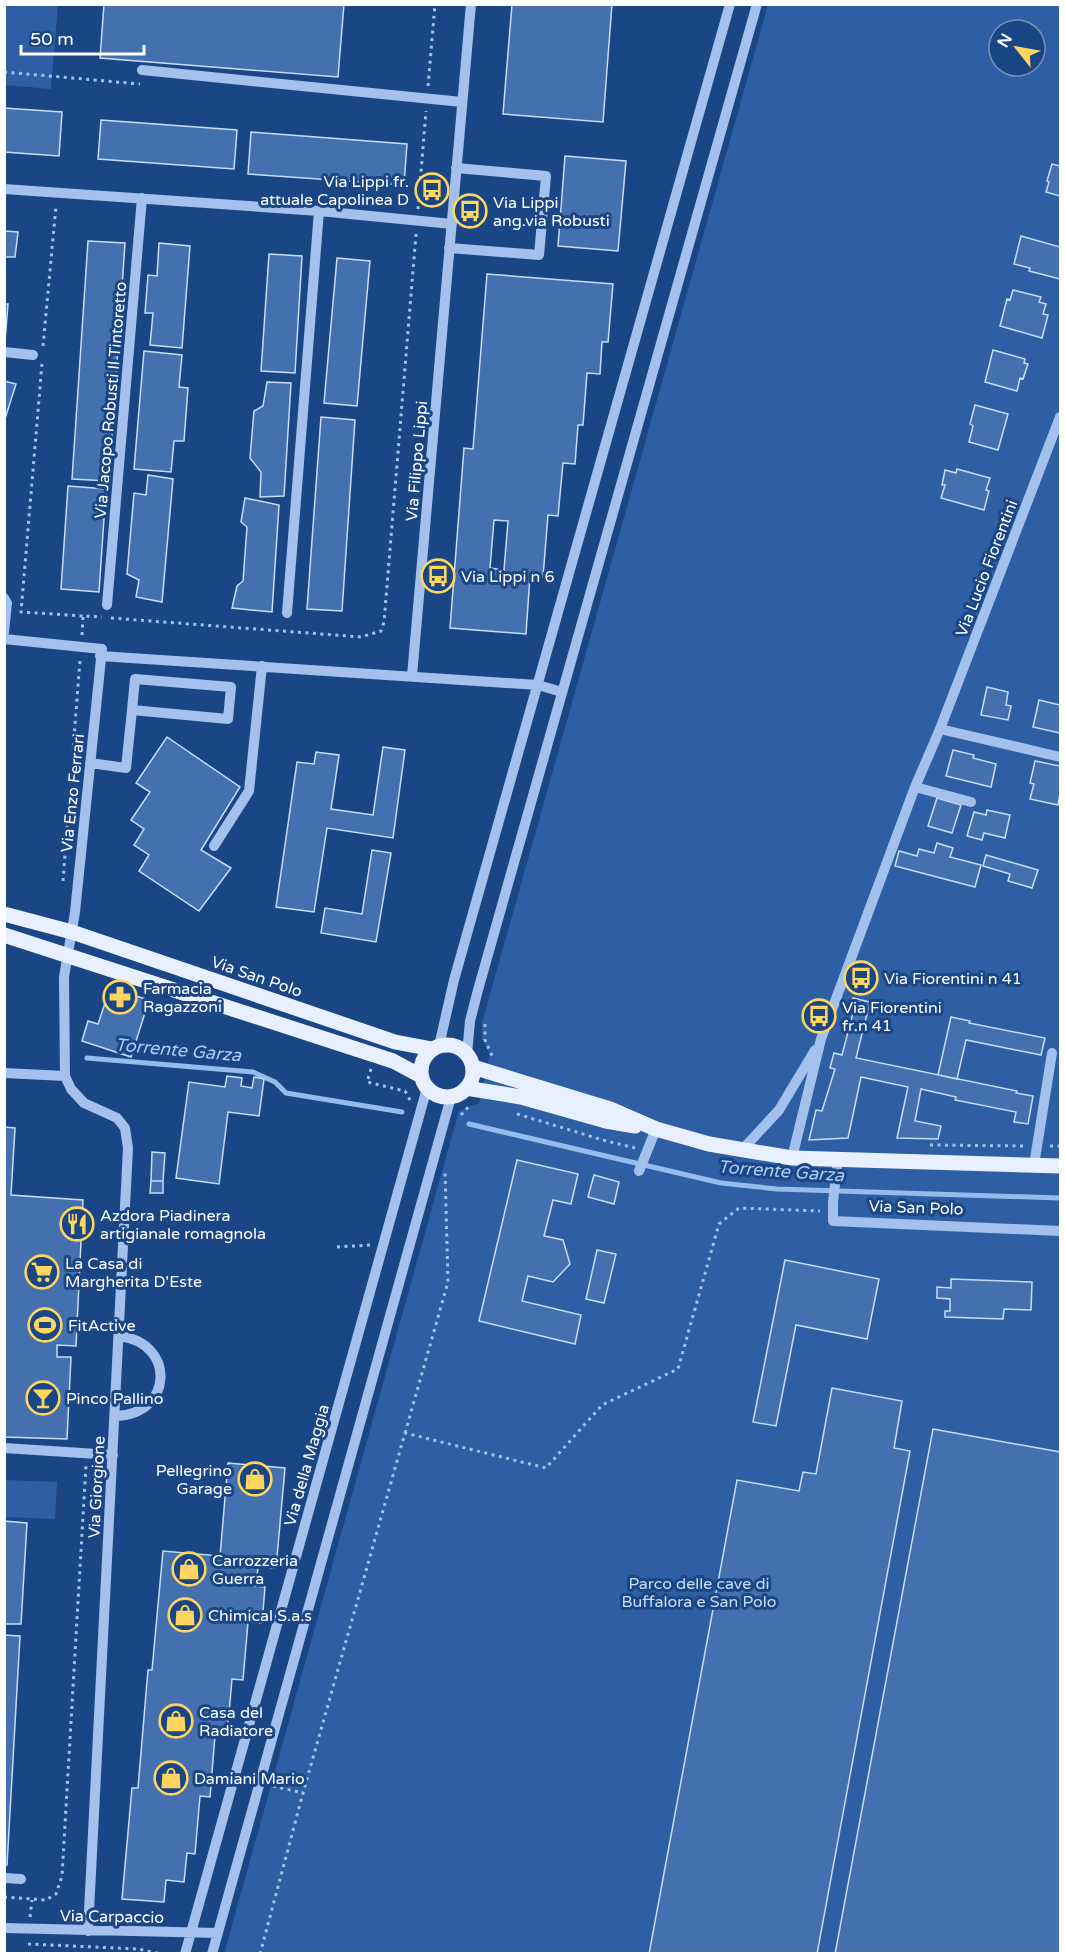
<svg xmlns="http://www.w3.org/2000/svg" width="1065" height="1958" font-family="'Varela Round',sans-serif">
	<rect width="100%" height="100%" fill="#1b4686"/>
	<path fill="#2e5fa4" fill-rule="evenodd" d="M4,5H58L51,89L5,85Z
		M768,5H1060V1953L224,1954L459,1111L479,1103L490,1053L482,1038V1023ZM999,30H1035V66H999Z
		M4,1480L57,1482L55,1519L5,1517Z"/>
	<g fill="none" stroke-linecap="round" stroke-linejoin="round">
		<path stroke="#96bcee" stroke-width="5" d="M87,1058L253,1072L275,1082L286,1093L402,1112
			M469,1124L721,1183L777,1189L1060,1198"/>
	</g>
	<path fill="#4470af" stroke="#c8dcf8" stroke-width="1.5" fill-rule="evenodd" d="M104,4H344L338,77L100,58Z
		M512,4H612L603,122L503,114Z
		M4,108L62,112L59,156L4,152Z
		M101,120L237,130L234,169L98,159Z
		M251,132L407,144L404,185L248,174Z
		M565,156L626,161L618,251L558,246Z
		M1052,164L1060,166V196L1046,192L1049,182L1047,181Z
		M4,231L18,232L15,257H5L4,261Z
		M1021,236L1060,247V279L1029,271L1030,268L1014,264Z
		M88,241L125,243L109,481L72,479Z
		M159,243L190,246L182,348L150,345L153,313H145L148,275L157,276Z
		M269,254L302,256L295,373L261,371Z
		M337,258L370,261L357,406L324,403Z
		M487,274L613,284L608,342H602L600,374L587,373L583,425H578L575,464L563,463L558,516L548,515L543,577L530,576L526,634L450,628L464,448L473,449ZM494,520L508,521L504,570L490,568Z
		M1013,290L1041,297L1039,302L1046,304L1043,314L1048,315L1042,338L1000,326L1007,299L1010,300Z
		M4,304H8L5,342H4Z
		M993,350L1025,359L1024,363L1028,364L1023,379L1020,378L1017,391L985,382Z
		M144,351L182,355L179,387L188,388L184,441H174L171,472L134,469Z
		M4,381L16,384L4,422Z
		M267,382L291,383L284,496L260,497L261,472L250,458L254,411L263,406Z
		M975,405L1008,414L998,450L969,442L973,426L970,424Z
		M321,417L355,420L342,611L307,609Z
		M957,469L990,478L986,490L989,491L984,510L941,498L945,485H942L945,470L956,473Z
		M148,475L173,479L162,602L136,597L139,580L127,574L134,493L146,495Z
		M68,486L106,489L99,592L61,589Z
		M245,498L279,505L272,612L232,608L237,586L243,581L247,527L241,522Z
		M987,687L1008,692L1006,705L1011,706L1008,720L981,715Z
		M1039,700L1060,705V733L1033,727Z
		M167,737L240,787L201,850L231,868L199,911L139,871L149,855L134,845L144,829L131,820L150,792L136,783Z
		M383,747L405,750L393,838L327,828L314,912L276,907L297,762L314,764L316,752L339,755L331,809L373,815Z
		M953,750L974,755L973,758L996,764L991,787L946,776Z
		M1035,761L1060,766V793L1058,805L1030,799L1034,784L1030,783Z
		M937,798L961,805L952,833L928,826Z
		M987,810L1010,815L1005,838L984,833L982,840L967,836L974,812L986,815Z
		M937,843L953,848L950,857L981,865L975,887L895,866L899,851L917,856L919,849L934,853Z
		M372,850L391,853L376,942L321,933L325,908L362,914Z
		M986,855L1038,870L1032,888L1008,881L1010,874L983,866Z
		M110,988L149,1000L131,1057L82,1041L88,1021L98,1024Z
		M853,998L870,1002L856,1058L1017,1091L1016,1093L1033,1096L1028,1124L1014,1122L1016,1112L955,1100L956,1097L921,1089L915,1121L941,1126L938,1139L897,1138L908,1087L861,1077L848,1138L809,1140L816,1110L822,1111L835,1069L830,1068L834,1053L842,1055L854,1009L850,1008Z
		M951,1017L970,1021L969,1023L1045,1038L1041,1055L966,1040L957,1079L938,1075Z
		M227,1076L242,1078L241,1086L252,1088L254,1077L264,1079L259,1116L228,1112L219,1184L176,1178L189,1082L225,1087Z
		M4,1127L15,1128L11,1195L83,1200L76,1346L57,1345V1357H71L67,1439L4,1437Z
		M152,1152L165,1153L163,1181H151Z
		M517,1160L578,1174L571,1204L553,1200L544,1236L563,1240L570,1264L553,1282L528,1276L522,1301L581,1315L575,1344L479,1321Z
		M594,1175L619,1182L614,1204L588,1197Z
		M151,1181H163V1193H150Z
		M597,1250L616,1254L604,1303L586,1299Z
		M785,1260L879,1279L867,1339L796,1325L776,1426L753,1422Z
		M951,1279L1032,1282L1031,1310L1004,1309L1003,1319L945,1317V1311H950V1299L937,1298V1287L951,1288Z
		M832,1388L902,1401L894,1448L910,1451L817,1954H649L737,1480L799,1491L803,1472L816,1474Z
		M933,1429L1060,1452V1954H835Z
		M228,1463L285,1468L276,1568L258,1567L256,1586L265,1587L262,1623L248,1622L243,1680L232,1679L227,1736L215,1735L210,1797L200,1796L195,1854L187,1853L184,1882L166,1880L164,1902L122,1899L132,1788H138L148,1670H152L163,1551L220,1556Z
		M4,1521L27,1523L21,1624H4Z
		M4,1635L20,1636L7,1865H4Z"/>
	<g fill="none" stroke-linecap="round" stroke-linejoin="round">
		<path stroke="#a3c1ec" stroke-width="3" stroke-dasharray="3 4.5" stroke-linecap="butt" d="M4,72L140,84
			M428,86L435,4
			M418,209L426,111
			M43,346L56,206
			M42,364L21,612L83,616
			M111,618L361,637L381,631L384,622L416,234
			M82,635L83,616L102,617
			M63,881L80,660
			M485,1024V1040L493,1058
			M371,1069L367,1082L405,1091L410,1100
			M517,1114L603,1140L635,1148
			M461,1115L470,1105
			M930,1145L1026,1146
			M1050,1146H1060
			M337,1247L370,1245
			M405,1433L448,1282L445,1170
			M273,1786L303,1793
			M4,1897L46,1900L56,1894L62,1876L86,1465
			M30,1917L32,1900
			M28,1944L138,1949L161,1954
			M260,1954L303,1793L405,1433L546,1468L602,1405L678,1369L719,1224L739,1208L820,1211"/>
		<path stroke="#a3c1ec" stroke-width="10" d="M142,70L462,102
			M4,189L319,211L452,224
			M449,248L539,255L546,176L456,168
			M4,352L33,355
			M4,598L7,603L4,632
			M107,605L142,198
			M287,613L319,211
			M4,639L102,649L75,912L64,977L65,1076L71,1089L84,1103L117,1118L125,1128L128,1148L88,1931
			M100,656L538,685L562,692
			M412,676L471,4
			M940,729L1060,757
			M90,763L126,768L132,710L228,719L231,687L135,679L132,710
			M915,787L971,802
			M214,846L249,791L262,666
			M439,1046L454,980L730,4
			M467,1054L470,1021L478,990L757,4
			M4,1073L65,1076
			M743,1149L779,1110L815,1050
			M792,1158L821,1039L915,787L940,729L1060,417
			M838,1158L833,1202V1221L1060,1231
			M1034,1165L1052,1053
			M639,1171L656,1129
			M115,1416C173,1415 177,1343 119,1336
			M4,1448L113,1455
			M4,1878L21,1879
			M4,1928L218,1933
			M185,1954L427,1088
			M212,1954L451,1097"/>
		<path stroke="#e8f0ff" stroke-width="15" d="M4,914L72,932L395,1042L432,1049
			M4,935L393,1061L421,1076
			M421 1071a26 26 0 1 1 52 0a26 26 0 1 1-52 0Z
			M473,1067L610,1109L656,1129L709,1144L792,1158L1060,1166
			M466,1088L521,1097L606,1121L635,1126"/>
	</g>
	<defs>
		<g id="bus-ring" transform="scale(1.725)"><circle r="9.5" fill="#1b4686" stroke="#fdd560" stroke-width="1.5"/><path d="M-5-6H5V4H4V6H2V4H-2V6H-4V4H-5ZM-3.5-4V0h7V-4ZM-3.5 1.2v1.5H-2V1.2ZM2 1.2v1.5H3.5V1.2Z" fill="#fdd560"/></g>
		<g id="pharmacy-ring" transform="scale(1.725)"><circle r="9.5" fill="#1b4686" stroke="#fdd560" stroke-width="1.5"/><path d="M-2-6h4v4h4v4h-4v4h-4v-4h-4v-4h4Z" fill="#fdd560"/></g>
		<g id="restaurant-ring" transform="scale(1.725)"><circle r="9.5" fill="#1b4686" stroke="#fdd560" stroke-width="1.5"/><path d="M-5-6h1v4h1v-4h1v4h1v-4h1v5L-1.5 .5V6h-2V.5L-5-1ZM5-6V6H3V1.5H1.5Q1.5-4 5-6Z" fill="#fdd560"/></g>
		<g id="supermarket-ring" transform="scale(1.725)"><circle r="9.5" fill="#1b4686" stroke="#fdd560" stroke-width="1.5"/><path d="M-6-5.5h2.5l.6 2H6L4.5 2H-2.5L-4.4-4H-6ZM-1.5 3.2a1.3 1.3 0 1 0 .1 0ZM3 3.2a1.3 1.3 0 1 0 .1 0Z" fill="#fdd560"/></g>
		<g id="stadium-ring" transform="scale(1.725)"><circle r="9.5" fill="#1b4686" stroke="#fdd560" stroke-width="1.5"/><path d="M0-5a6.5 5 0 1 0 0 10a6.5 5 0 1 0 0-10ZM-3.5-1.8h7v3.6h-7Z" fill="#fdd560"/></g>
		<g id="bar-ring" transform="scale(1.725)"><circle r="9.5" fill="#1b4686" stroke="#fdd560" stroke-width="1.5"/><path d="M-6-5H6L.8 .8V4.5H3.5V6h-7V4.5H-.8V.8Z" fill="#fdd560"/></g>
		<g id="shop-ring" transform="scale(1.725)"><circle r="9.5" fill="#1b4686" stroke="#fdd560" stroke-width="1.5"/><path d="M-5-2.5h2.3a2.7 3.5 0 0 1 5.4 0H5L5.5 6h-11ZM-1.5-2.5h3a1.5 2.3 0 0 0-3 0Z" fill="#fdd560"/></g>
	</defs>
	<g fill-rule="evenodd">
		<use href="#bus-ring" x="432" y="190"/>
		<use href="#bus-ring" x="470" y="211"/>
		<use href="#bus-ring" x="438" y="576"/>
		<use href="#bus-ring" x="861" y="978"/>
		<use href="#pharmacy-ring" x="120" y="997"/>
		<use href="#bus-ring" x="819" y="1016"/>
		<use href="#restaurant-ring" x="77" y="1224"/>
		<use href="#supermarket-ring" x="42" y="1272"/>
		<use href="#stadium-ring" x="45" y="1325"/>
		<use href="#bar-ring" x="43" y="1398"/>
		<use href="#shop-ring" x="255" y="1479"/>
		<use href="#shop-ring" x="189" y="1569"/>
		<use href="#shop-ring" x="185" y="1615"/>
		<use href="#shop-ring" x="176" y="1721"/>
		<use href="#shop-ring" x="171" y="1778"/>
	</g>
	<g text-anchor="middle" stroke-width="6" stroke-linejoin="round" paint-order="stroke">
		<g font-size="16" fill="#fff" stroke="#1b4686" text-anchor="start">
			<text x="409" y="187" text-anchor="end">Via Lippi fr.<tspan x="409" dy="18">attuale Capolinea D</tspan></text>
			<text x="493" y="208">Via Lippi<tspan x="493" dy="18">ang.via Robusti</tspan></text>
			<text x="461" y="582">Via Lippi n 6</text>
			<text x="884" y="984">Via Fiorentini n 41</text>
			<text x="143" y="994">Farmacia<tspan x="143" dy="18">Ragazzoni</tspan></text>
			<text x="842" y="1013">Via Fiorentini<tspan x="842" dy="18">fr.n 41</tspan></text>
			<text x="100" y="1221">Azdora Piadinera<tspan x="100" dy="18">artigianale romagnola</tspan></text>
			<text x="65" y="1269">La Casa di<tspan x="65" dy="18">Margherita D'Este</tspan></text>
			<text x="68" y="1331">FitActive</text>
			<text x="66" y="1404">Pinco Pallino</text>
			<text x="232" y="1476" text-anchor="end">Pellegrino<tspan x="232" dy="18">Garage</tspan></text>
			<text x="212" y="1566">Carrozzeria<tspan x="212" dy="18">Guerra</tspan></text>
			<text x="208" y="1621">Chimical S.a.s</text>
			<text x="199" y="1718">Casa del<tspan x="199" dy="18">Radiatore</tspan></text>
			<text x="194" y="1784">Damiani Mario</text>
		</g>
		<g font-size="16" fill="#fff" stroke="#1b4686">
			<text transform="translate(110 400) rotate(-85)" y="6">Via Jacopo Robusti Il Tintoretto</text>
			<text transform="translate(416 461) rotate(-85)" y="6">Via Filippo Lippi</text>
			<text transform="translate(986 568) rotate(-69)" y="6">Via Lucio Fiorentini</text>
			<text transform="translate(72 793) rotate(-84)" y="6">Via Enzo Ferrari</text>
			<text transform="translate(257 976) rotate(19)" y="6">Via San Polo</text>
			<text transform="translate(916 1207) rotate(2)" y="6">Via San Polo</text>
			<text transform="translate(306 1465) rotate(-74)" y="6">Via della Maggia</text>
			<text transform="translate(96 1487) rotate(-87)" y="6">Via Giorgione</text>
			<text transform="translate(112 1916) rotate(1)" y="6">Via Carpaccio</text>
		</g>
		<g font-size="16" fill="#c8dcf8" stroke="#1b4686">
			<text x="699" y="1589">Parco delle cave di<tspan x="699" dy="18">Buffalora e San Polo</tspan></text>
		</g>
		<g font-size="18" font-style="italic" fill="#aecbf3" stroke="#1b4686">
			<text transform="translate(178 1050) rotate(5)" y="6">Torrente Garza</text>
			<text transform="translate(781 1171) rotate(4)" y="6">Torrente Garza</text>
		</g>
	</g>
	<rect width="1065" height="1958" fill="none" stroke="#ffffff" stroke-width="12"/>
	<g transform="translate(1017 48) rotate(301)"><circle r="28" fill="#1b4686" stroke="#7690b6" stroke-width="1.5"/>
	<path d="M0-4.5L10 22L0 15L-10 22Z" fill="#fdd560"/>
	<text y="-9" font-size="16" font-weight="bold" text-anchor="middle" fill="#ffffff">N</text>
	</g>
	<path d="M21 45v9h123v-9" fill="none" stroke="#ffffff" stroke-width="3"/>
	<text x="30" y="45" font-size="18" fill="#ffffff" stroke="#1b4686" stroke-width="4.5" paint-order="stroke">50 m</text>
</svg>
